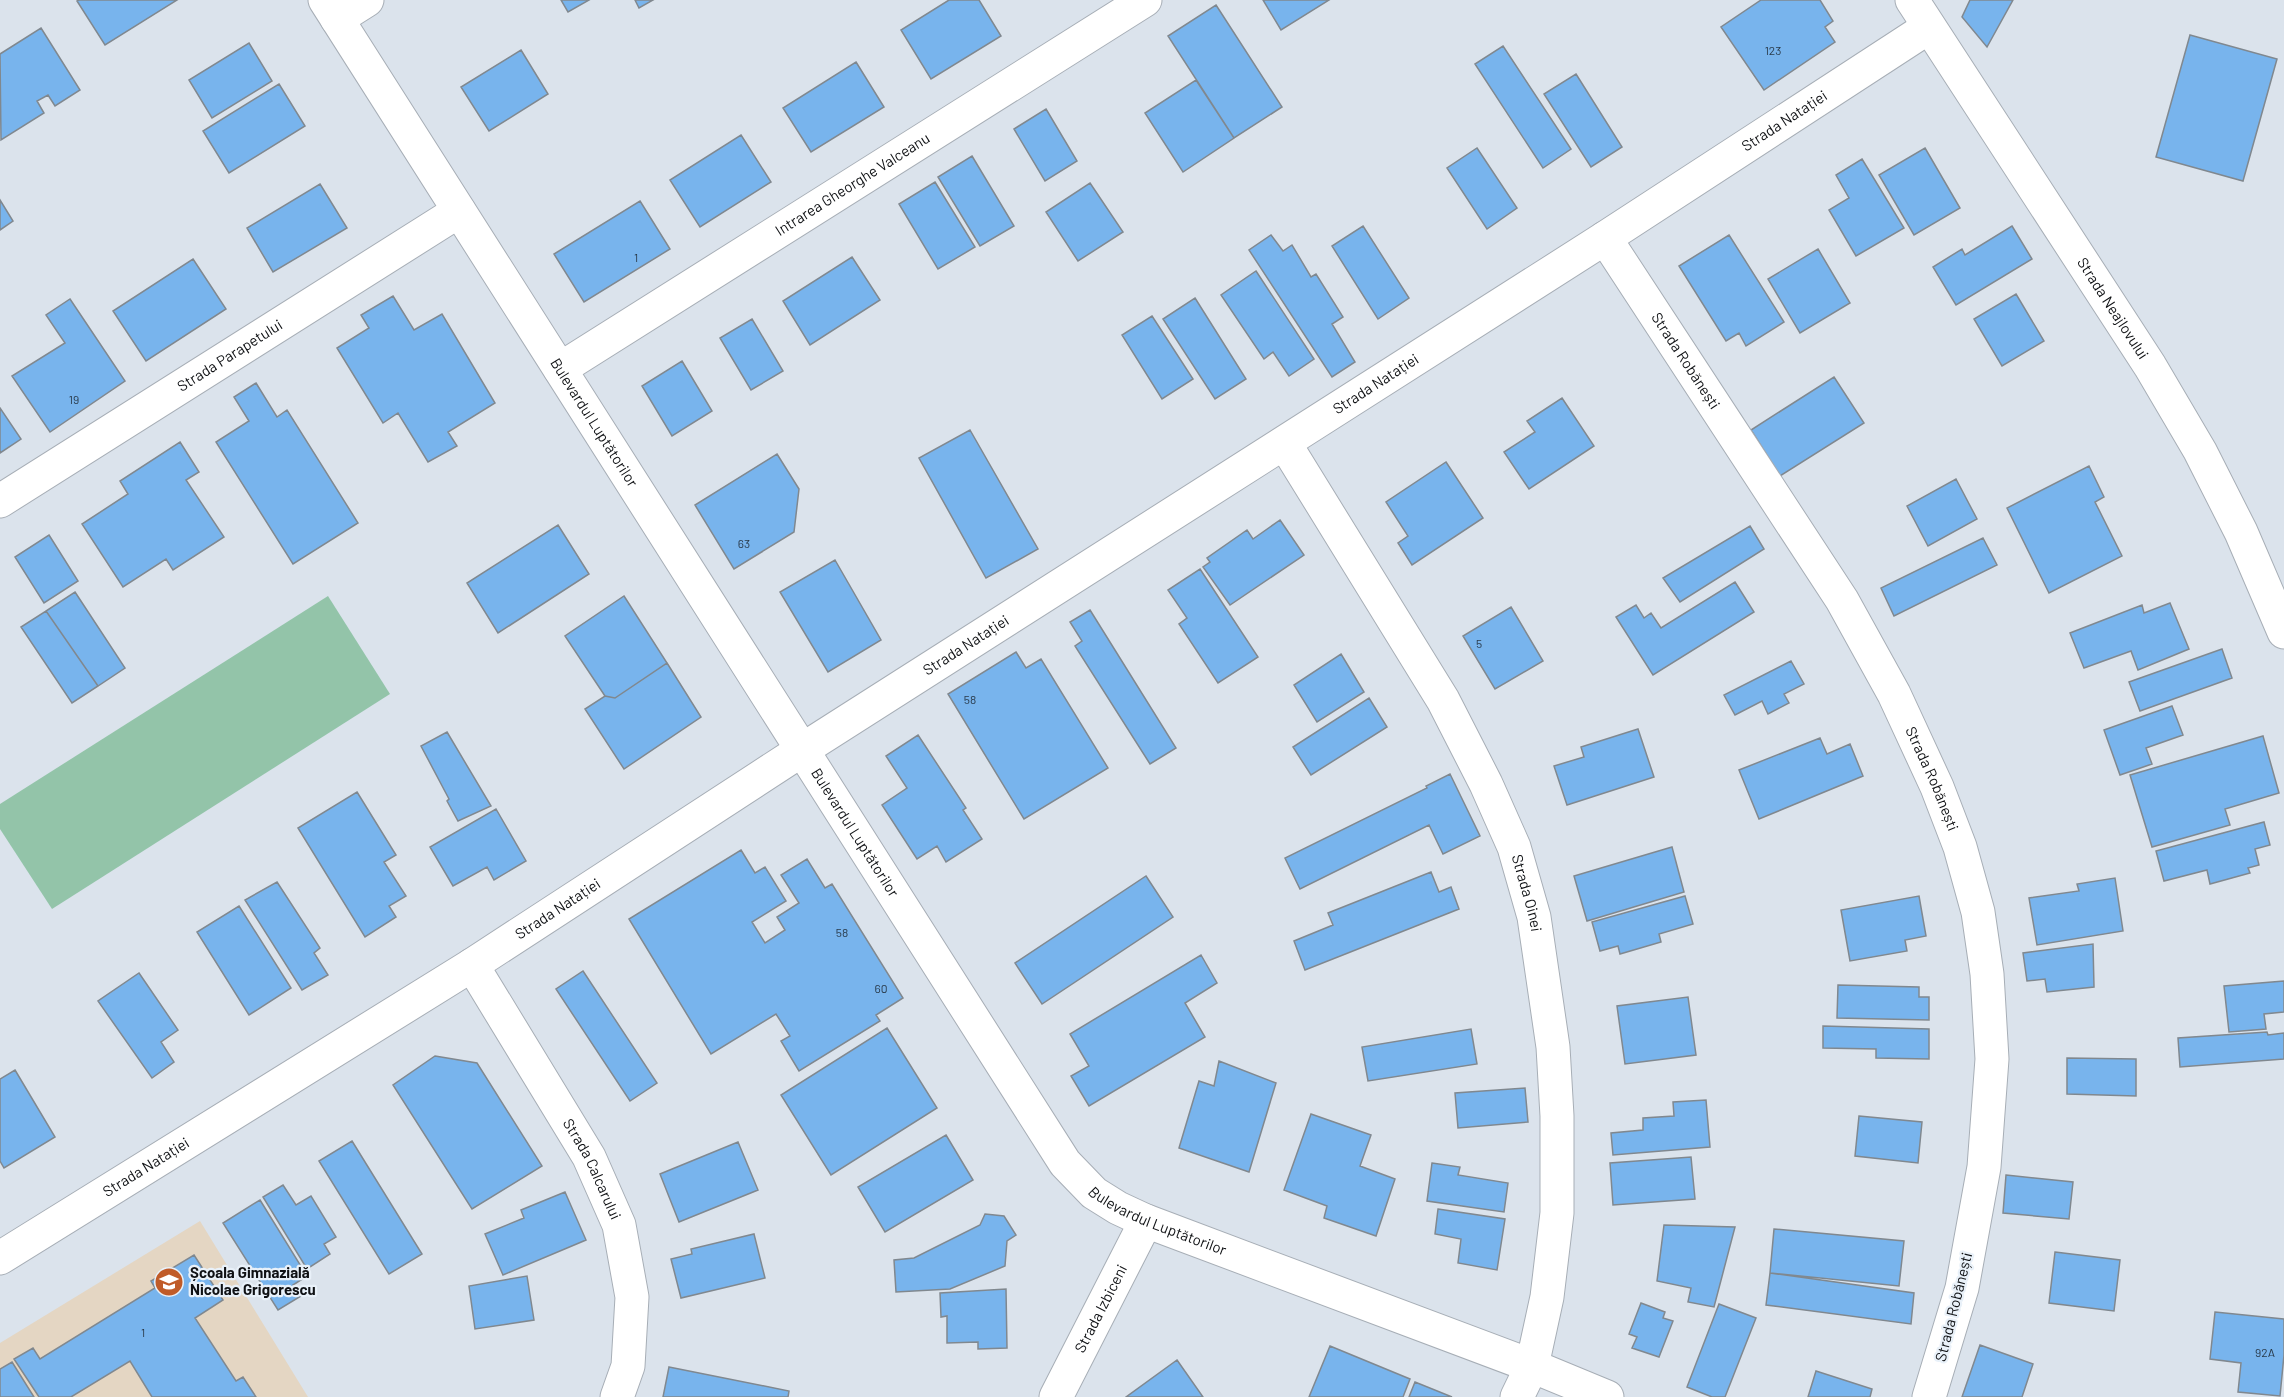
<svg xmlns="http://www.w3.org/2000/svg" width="2284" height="1397" font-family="Barlow,sans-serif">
	<rect width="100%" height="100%" fill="#dbe3ec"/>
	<path fill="#e4d6c3" d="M200,1221L308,1397H0V1343Z"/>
	<path fill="#93c4a9" d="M328,596L390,694L52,909L0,829V804Z"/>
	<path fill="#78b4ed" stroke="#80888f" stroke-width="1.5" d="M79,0H177L105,45L77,1Z
		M561,0H589L568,12Z
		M635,0H653L639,8Z
		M949,0H979L1001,36L931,79L901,30Z
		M1263,0H1329L1281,30Z
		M1761,0H1820L1833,21L1825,27L1835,42L1764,90L1721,27Z
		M1970,0H2013L1987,47L1962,17Z
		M1216,5L1282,107L1234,138L1168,36Z
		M41,28L80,90L55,106L48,95L37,101L44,113L1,140L0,54Z
		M2190,35L2277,59L2243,181L2156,157Z
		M249,43L272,81L212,118L189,80Z
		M1503,46L1571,149L1543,168L1475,64Z
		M521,50L548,94L489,131L461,87Z
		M856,62L884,107L811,152L783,108Z
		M1576,74L1622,147L1591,167L1544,94Z
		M1196,80L1234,138L1183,172L1145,113Z
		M279,84L305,126L229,173L203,131Z
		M1046,109L1077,161L1045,181L1014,129Z
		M741,135L771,182L700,227L670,180Z
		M1477,148L1517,208L1487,229L1447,168Z
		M1925,148L1960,208L1914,235L1879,175Z
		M972,156L1014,226L980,246L938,177Z
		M1862,159L1904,228L1856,256L1829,210L1849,198L1836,175Z
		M935,182L975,247L938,269L899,204Z
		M1090,183L1123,232L1078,261L1046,212Z
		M320,184L347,228L273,272L247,228Z
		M0,200L13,221L0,230Z
		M640,201L670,249L584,302L554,254Z
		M1363,226L1409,298L1378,319L1332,246Z
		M2012,226L2032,259L1956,305L1933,267L1962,249L1965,255Z
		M1271,235L1283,251L1292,245L1311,277L1316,274L1343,317L1332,324L1355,362L1332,377L1249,250Z
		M1729,235L1784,322L1746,346L1739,333L1726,341L1679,266Z
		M1818,249L1850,303L1800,333L1768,279Z
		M852,257L880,300L810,345L783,301Z
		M193,259L226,309L146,361L113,311Z
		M1256,271L1314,359L1289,376L1273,352L1264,359L1221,295Z
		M2016,294L2044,341L2002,366L1974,319Z
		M393,296L414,330L442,314L495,403L448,432L457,446L428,462L398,413L383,423L337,348L369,328L361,315Z
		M1195,298L1246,379L1215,399L1163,319Z
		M70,299L125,381L50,432L12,376L65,343L46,315Z
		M1152,316L1193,379L1162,399L1122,335Z
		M752,319L783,371L751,390L720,338Z
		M682,361L712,411L672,436L642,386Z
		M1834,377L1864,423L1780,476L1751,430Z
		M256,383L277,417L287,410L358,523L293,564L216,442L249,421L234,397Z
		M1562,398L1594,446L1529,489L1504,452L1535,432L1527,421Z
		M0,408L21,439L0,453Z
		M970,430L1038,549L986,578L919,458Z
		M180,442L199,472L186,480L224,537L173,570L166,559L123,587L82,524L128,494L120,481Z
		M777,454L799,489L794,532L734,569L695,505Z
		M1446,462L1483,518L1412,565L1398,543L1408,536L1386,502Z
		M2089,466L2104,497L2095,502L2122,556L2049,593L2007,508Z
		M1956,479L1977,519L1928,546L1907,506Z
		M1280,520L1304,555L1230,605L1203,567L1210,562L1207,558L1247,530L1253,539Z
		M558,525L589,574L498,633L467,583Z
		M1750,526L1764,549L1680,602L1663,578Z
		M49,535L78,581L44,603L15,557Z
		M1983,538L1997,565L1894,616L1881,588Z
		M835,560L881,640L828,672L780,592Z
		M1200,569L1258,657L1218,683L1179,624L1187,618L1168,590Z
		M1735,582L1754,612L1653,675L1616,617L1636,605L1644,618L1651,613L1661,628Z
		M75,592L125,668L98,686L46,611Z
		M624,596L667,663L615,698L605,696L565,636Z
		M2170,603L2189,649L2138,670L2131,651L2084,668L2070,633L2142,605L2144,613Z
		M1511,607L1543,661L1495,689L1463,636Z
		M1090,610L1176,748L1150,764L1075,646L1082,641L1070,622Z
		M46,611L98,686L72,703L21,627Z
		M2222,649L2232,678L2140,711L2129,682Z
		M1016,652L1026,668L1041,659L1108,768L1024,819L948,694Z
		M1341,654L1364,692L1317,722L1294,685Z
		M1791,661L1804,684L1784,694L1789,703L1768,714L1762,701L1735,715L1724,695Z
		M667,663L701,717L624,769L585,709L605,696L615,698Z
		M1369,698L1387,727L1311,775L1293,747Z
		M2172,706L2183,735L2146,748L2152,764L2120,775L2104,730Z
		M1638,729L1654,777L1567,805L1554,766L1584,757L1581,747Z
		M447,732L491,806L458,821L447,801L449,799L421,746Z
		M918,735L966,808L963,810L982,839L946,862L937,846L917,859L882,805L907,788L886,756Z
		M2263,736L2279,793L2225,809L2230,825L2152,847L2130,775Z
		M1820,738L1827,754L1850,744L1863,776L1759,819L1739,770Z
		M1450,774L1480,836L1443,854L1429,825L1300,889L1285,858L1427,788L1426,786Z
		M357,792L396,855L384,862L406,896L389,906L396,917L365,937L298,828Z
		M496,809L526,861L494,880L487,867L453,886L430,847Z
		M2264,822L2270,845L2255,849L2259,865L2248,868L2250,873L2210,884L2207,870L2164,881L2156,851Z
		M1672,847L1684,892L1587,921L1574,876Z
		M741,850L755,873L765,867L786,901L752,922L765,943L785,930L777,917L799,903L781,875L807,859L825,888L832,884L903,998L876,1015L880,1021L799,1071L781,1041L790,1036L776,1014L711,1054L629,919Z
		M1431,872L1439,892L1451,887L1459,909L1305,970L1294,941L1333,925L1328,913Z
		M1146,876L1173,917L1042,1004L1015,963Z
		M2115,878L2123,931L2037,945L2029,898L2079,891L2077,884Z
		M277,882L320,948L314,953L328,975L302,990L245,900Z
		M1685,896L1693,924L1659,934L1661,942L1620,954L1618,946L1600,951L1592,922Z
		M1919,896L1926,936L1905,940L1907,951L1850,961L1841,910Z
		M239,906L291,988L249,1015L197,932Z
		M2093,944L2094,987L2047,992L2045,979L2027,981L2023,953Z
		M1201,955L1217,983L1185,1003L1205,1037L1089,1106L1071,1076L1089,1066L1070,1034Z
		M583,971L657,1083L630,1101L556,989Z
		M139,973L178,1030L161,1042L174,1062L152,1078L98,1001Z
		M2284,981V1012L2264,1014L2266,1029L2229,1032L2224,986Z
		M1838,985L1919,987V997H1929V1020L1837,1018Z
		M1688,997L1696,1055L1625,1064L1617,1006Z
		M1823,1026L1929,1029V1059L1876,1058V1049L1823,1048Z
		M887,1028L937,1108L831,1175L781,1095Z
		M1471,1029L1477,1064L1368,1081L1362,1047Z
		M2267,1032L2268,1035L2284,1033V1059L2180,1067L2178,1038Z
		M435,1056L477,1063L542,1166L472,1209L393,1085Z
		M2067,1058L2136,1059V1096L2067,1094Z
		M1219,1061L1276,1083L1249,1172L1179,1148L1199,1081L1214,1086Z
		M15,1070L55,1137L4,1168L0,1161V1079Z
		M1525,1088L1528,1122L1458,1128L1455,1093Z
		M1706,1100L1710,1147L1613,1155L1611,1133L1643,1130V1118L1674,1116L1673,1102Z
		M1311,1114L1371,1135L1360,1166L1395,1179L1376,1236L1324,1218L1327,1206L1284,1190Z
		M1859,1116L1922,1122L1918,1163L1855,1156Z
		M946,1135L973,1180L885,1232L858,1187Z
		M352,1141L422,1254L389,1274L319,1161Z
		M738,1142L758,1190L679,1222L660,1174Z
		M1691,1157L1695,1199L1613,1205L1610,1163Z
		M1432,1163L1460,1167L1458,1175L1508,1183L1504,1212L1427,1201Z
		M2006,1175L2073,1182L2069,1219L2003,1213Z
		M283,1185L296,1205L311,1196L336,1237L324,1244L330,1254L307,1269L263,1197Z
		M565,1192L586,1240L503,1275L485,1234L524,1218L521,1210Z
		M260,1200L307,1276L293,1285L301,1296L278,1310L223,1223Z
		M1438,1209L1505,1219L1497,1270L1458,1263L1461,1239L1435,1234Z
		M985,1214L1004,1216L1016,1235L1007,1241L1005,1266L950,1289L896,1292L894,1260L914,1258L980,1225Z
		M1664,1225L1735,1227L1714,1307L1688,1302L1691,1288L1657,1281Z
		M1774,1229L1904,1241L1899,1286L1770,1273Z
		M754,1234L765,1278L681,1298L671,1259L692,1254L691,1249Z
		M2055,1252L2120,1260L2114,1311L2049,1303Z
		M194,1255L223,1300L195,1318L236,1381L243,1377L256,1397H152L130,1361L71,1397H39L14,1359L33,1348L40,1359L155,1288L151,1281Z
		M1770,1273L1914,1293L1911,1324L1766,1305Z
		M527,1276L534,1320L475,1329L469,1286Z
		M1006,1289L1007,1348L978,1349V1342L947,1343V1316L941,1317L940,1293Z
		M1641,1303L1665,1312L1663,1318L1673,1321L1659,1357L1632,1348L1637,1337L1629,1334Z
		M1719,1304L1756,1318L1725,1397H1712L1687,1387Z
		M2215,1312L2284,1319V1355L2280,1396L2238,1392L2241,1363L2210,1359Z
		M1980,1345L2033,1364L2022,1397H1962Z
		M1330,1346L1410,1379L1403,1397H1309Z
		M1177,1360L1203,1397H1126Z
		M12,1362L34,1397H0V1369Z
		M669,1367L789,1391L788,1397H663Z
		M1816,1371L1872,1389L1870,1397H1808Z
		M1415,1382L1452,1397H1409Z"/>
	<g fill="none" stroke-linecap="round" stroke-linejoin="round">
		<g stroke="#a7aeb6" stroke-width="35">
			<g id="street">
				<path id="s1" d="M325,0L1065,1163L1094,1193L1118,1208L1146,1221L1532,1366L1607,1397"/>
				<path id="s2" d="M1912,0L2150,366L2200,451L2241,532L2284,632"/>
				<path d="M337,19L367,0"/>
				<path id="s3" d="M1605,238L1842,600L1894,694L1937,787L1960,847L1978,912L1987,974L1992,1059L1984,1167L1962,1288L1929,1397"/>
				<path id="s4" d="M560,369L1145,0"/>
				<path id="s5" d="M1285,444L1443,700L1486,784L1514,847L1534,917L1553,1047L1557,1116V1213L1547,1297L1532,1366L1517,1397"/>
				<path id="s6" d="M0,501L459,211"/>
				<path id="s7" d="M472,965L589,1157L619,1225L632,1297L628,1366L617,1397"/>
				<path id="s8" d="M0,1258L472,965L802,750L1605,238L1929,27"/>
				<path id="s9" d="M1056,1397L1146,1221"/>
			</g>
		</g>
		<use href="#street" stroke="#fff" stroke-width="33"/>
	</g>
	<defs>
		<g id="school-disc" transform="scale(1.5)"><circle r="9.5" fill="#c05b28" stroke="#e9f1f9"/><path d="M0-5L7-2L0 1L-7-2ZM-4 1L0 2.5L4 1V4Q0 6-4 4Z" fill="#fff"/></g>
	</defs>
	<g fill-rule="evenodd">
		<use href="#school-disc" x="169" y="1282"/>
	</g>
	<g text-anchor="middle" stroke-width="4.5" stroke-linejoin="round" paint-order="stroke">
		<g font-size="12" fill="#293a4a">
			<text x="1773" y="55">123</text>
			<text x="636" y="262">1</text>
			<text x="74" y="404">19</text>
			<text x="744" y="548">63</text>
			<text x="1479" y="648">5</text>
			<text x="970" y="704">58</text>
			<text x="842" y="937">58</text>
			<text x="881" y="993">60</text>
			<text x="143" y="1337">1</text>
			<text x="2265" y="1357">92A</text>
		</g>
		<g font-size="15" fill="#0f1114" stroke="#e9f1f9">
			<text dy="5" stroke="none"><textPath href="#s8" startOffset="2116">Strada Natației</textPath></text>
			<text dy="5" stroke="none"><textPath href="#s4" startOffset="346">Intrarea Gheorghe Valceanu</textPath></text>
			<text dy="5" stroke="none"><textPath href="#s2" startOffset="368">Strada Neajlovului</textPath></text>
			<text dy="5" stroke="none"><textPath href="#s6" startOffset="272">Strada Parapetului</textPath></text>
			<text dy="5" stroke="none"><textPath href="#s3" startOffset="147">Strada Robănești</textPath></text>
			<text dy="5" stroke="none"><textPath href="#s8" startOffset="1630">Strada Natației</textPath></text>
			<text dy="5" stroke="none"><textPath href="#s1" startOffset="501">Bulevardul Luptătorilor</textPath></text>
			<text dy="5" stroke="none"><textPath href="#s8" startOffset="1144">Strada Natației</textPath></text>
			<text dy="5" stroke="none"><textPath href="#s3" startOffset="633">Strada Robănești</textPath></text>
			<text dy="5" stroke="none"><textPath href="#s1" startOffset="987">Bulevardul Luptătorilor</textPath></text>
			<text dy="5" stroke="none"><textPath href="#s5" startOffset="512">Strada Oinei</textPath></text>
			<text dy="5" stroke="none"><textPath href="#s8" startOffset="658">Strada Natației</textPath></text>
			<text dy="5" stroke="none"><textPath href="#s8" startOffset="172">Strada Natației</textPath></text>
			<text dy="5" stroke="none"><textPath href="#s7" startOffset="237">Strada Calcarului</textPath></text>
			<text dy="5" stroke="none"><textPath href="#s1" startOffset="1490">Bulevardul Luptătorilor</textPath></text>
			<text transform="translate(1954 1307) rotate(-76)" y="5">Strada Robănești</text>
			<text dy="5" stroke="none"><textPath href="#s9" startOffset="99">Strada Izbiceni</textPath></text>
		</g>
		<g font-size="15" font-weight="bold" fill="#0f1114" stroke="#e9f1f9" text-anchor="start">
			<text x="190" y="1278">Școala Gimnazială<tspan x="190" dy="17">Nicolae Grigorescu</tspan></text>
		</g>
	</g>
</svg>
